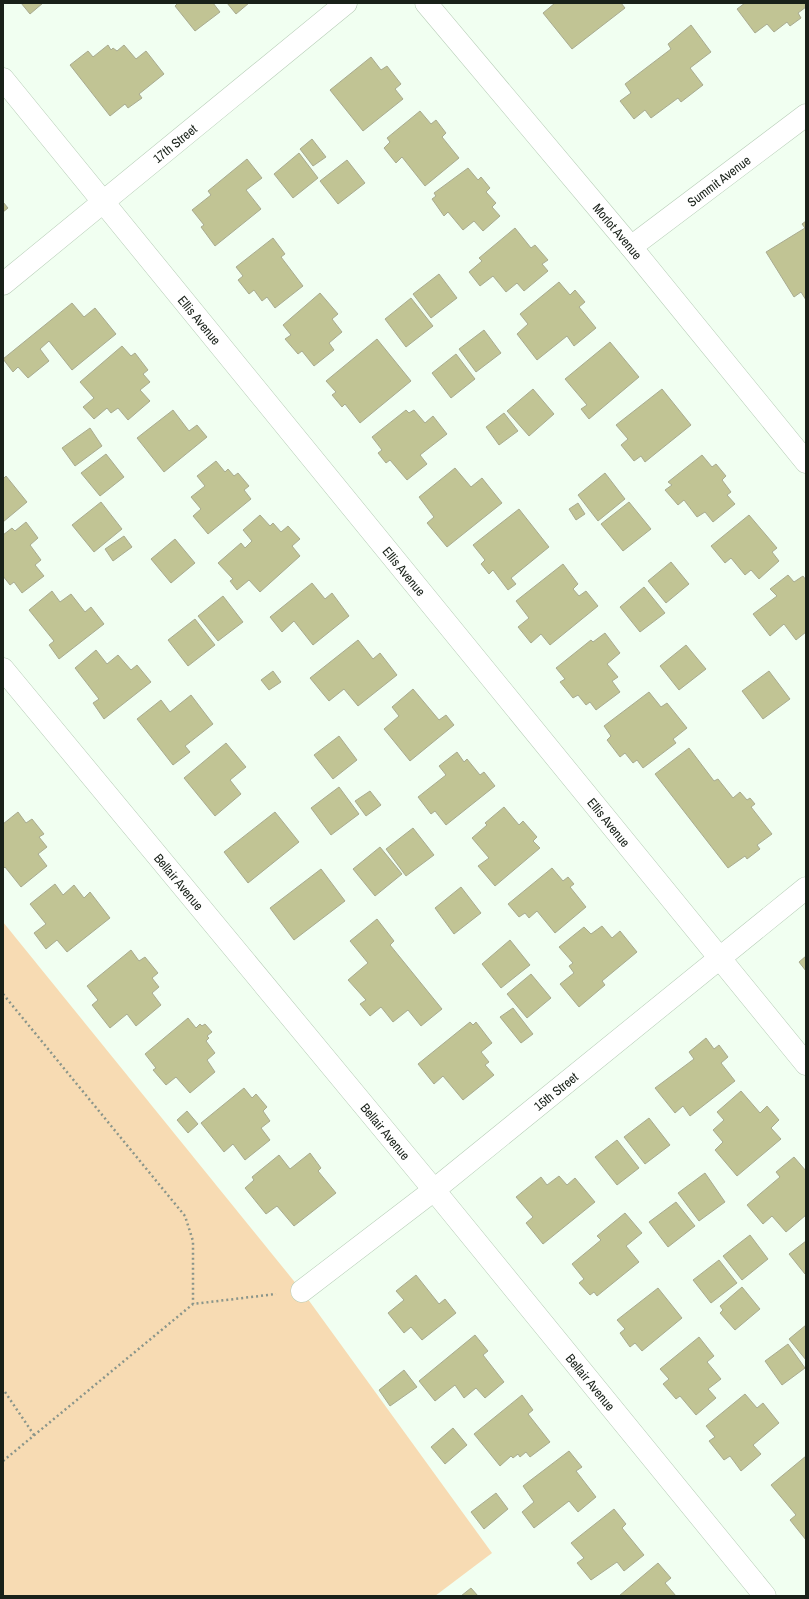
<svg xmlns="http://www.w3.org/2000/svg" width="809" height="1599" font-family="'Archivo Narrow',sans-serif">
	<rect width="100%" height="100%" fill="#f1fff1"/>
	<path fill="#f7dbb3" d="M3,922L302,1291L492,1553L435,1596H3Z"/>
	<path fill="#c1c494" stroke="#a9ab90" d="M21,3H43L30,14Z
		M178,3H213L220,12L195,31L175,6Z
		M227,3H249L236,14Z
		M555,3H621L625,8L572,49L543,13Z
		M745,3H806V7L798,13L801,18L790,26L787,22L774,32L767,24L755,33L737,9Z
		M691,25L711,52L690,68L703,85L681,102L678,98L651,118L645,110L634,119L620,101L631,93L625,84L671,49L668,44Z
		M108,45L111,50L113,48L117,51L124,45L136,59L146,51L164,74L139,94L142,98L128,108L125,104L110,116L70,65L88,51L93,57Z
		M371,57L381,70L387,66L401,84L395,89L403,99L363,131L330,90Z
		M420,111L431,124L436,120L446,133L442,137L459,158L425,186L402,157L396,163L384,148L390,142L387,138Z
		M312,139L326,157L313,166L300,149Z
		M299,153L318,178L293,198L274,174Z
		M247,159L262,178L246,190L261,209L215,246L201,227L204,225L192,210L211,195L208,191Z
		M347,160L365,183L338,204L320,181Z
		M468,168L478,180L481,177L490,188L486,192L496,203L492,207L500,216L483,231L474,221L463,230L448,212L444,216L432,199L436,196L434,193Z
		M3,202L8,208L3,212Z
		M806,221V300L801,292L794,297L766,252L805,228L802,224Z
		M515,228L531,248L535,245L548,260L542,264L548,271L524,291L517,283L506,292L493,276L480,286L469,272L482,261L479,258Z
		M273,238L285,254L281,257L303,286L275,308L267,297L262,301L254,290L249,294L238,280L243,276L236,267Z
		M439,274L457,298L431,318L413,294Z
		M559,282L570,295L575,290L585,302L579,307L596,328L574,346L567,336L537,360L517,334L528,324L520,314Z
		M320,293L338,314L332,319L342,332L329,343L334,350L314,366L302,351L298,354L285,339L291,335L283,325Z
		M411,298L433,326L406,347L385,319Z
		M72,303L84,317L95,308L116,334L72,370L49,341L40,349L49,361L28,378L18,367L13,372L3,359Z
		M484,330L501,353L476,372L459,349Z
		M377,339L411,381L360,423L345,404L342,407L332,395L336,392L326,381Z
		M610,342L639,377L589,419L581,409L587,405L565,379Z
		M122,346L131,356L135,353L148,370L143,374L150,382L140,390L150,401L128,420L118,408L111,413L107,408L94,419L83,407L94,398L80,382Z
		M456,354L475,379L451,398L432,373Z
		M533,389L554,414L529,436L507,411Z
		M662,389L691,425L645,462L641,456L634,461L621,445L628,439L616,425Z
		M173,410L189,431L197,425L207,437L164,472L137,438Z
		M406,410L409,413L414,410L425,423L433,416L447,434L420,455L427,464L407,480L390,460L386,463L378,453L382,450L372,437Z
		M504,413L518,431L499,445L486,427Z
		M90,428L102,446L75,466L62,448Z
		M106,454L124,477L100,496L81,473Z
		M702,455L712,467L716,464L726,476L722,480L731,492L727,495L735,504L713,522L705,512L697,517L684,500L678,505L665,490L672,485L668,482Z
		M216,461L225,472L228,469L234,476L238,473L249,486L244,490L251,499L208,534L193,516L201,509L191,497L205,486L197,476Z
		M455,468L471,487L482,478L502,503L447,547L427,523L434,517L419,497Z
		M605,473L625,499L598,521L578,495Z
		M6,476L27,502L3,522V479Z
		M101,502L122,529L94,552L72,525Z
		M629,502L651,529L623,551L601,524Z
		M578,503L585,514L576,520L569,509Z
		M519,509L549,547L511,578L516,584L508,590L493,570L489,574L481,564L485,560L473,545Z
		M260,515L270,526L273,523L281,532L288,526L300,539L292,546L300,556L260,592L249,580L237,590L230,581L233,579L218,563L241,543L245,548L252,541L243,530Z
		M749,515L777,548L772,552L779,561L759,579L751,570L745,575L731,558L725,563L711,546Z
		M26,522L38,538L30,545L41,560L35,565L44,576L22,593L14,582L10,585L3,576V535L12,528L15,531Z
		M124,536L132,547L113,561L105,549Z
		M175,539L195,563L171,583L151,559Z
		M671,562L689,584L666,603L648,581Z
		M563,564L578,584L573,589L579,596L586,591L598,606L550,645L541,634L531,643L518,627L529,618L516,601Z
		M788,575L794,582L803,576L806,580V632L796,640L784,624L770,636L753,614L777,596L770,589Z
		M312,583L325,599L332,593L349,616L313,645L294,621L282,632L270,617Z
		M644,587L665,613L640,632L620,607Z
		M52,591L60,602L71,594L85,612L91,607L104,624L59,659L49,645L54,641L29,610Z
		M223,596L243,622L218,641L198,616Z
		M195,619L215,645L188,666L168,640Z
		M605,633L620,653L607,664L618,677L612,681L620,692L596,710L590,702L586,705L578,695L573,698L560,682L565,679L556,668L591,640L593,642Z
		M358,640L373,659L380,653L397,675L358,706L344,689L329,701L310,678Z
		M686,645L706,669L679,690L660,666Z
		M96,650L107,664L118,655L131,670L137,665L151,682L104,719L93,703L99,699L75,668Z
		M273,671L281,682L269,690L261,680Z
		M769,671L790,699L763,719L742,691Z
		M413,689L439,720L446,715L454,725L410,761L384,729L399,716L392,707Z
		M649,692L661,707L667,703L687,728L673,739L676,743L643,768L637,760L633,763L625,753L620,757L607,740L611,736L604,726Z
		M191,695L213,724L185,746L190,752L173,765L137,719L161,700L170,712Z
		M339,736L357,760L333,779L314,755Z
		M226,743L246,767L230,780L241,794L215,816L184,778Z
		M689,748L714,781L718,779L733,798L740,792L747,800L750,798L755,804L751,807L772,834L757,845L760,849L747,859L745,856L728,868L655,774Z
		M457,752L464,762L467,759L480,775L484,772L495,786L446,825L435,811L431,814L418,797L446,775L439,766Z
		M339,787L359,814L331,835L311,808Z
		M370,791L381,805L366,816L355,801Z
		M504,807L519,825L523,821L537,837L533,841L540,848L495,886L478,866L489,858L472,838L487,825L485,823Z
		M18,812L26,823L32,819L44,834L39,837L47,847L38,854L47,866L21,887L5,867L3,869V824Z
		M275,812L299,842L248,883L224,852Z
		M413,828L434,855L406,876L386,849Z
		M380,847L402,874L375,896L353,869Z
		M552,868L563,881L568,877L574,884L570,887L586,907L555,933L537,911L529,918L525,913L519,917L508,904Z
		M321,869L345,901L294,940L270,908Z
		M55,884L63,895L74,885L84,898L90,892L110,918L67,952L57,940L46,949L34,933L46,924L30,904Z
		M461,887L481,913L454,934L435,908Z
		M377,919L394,941L390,945L442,1009L421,1026L408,1010L393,1022L381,1007L370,1016L360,1004L366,1000L348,980L368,963L350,941Z
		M602,926L612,938L620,931L637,952L602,981L605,985L579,1007L560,984L574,973L569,966L573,963L559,947L584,927L591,934Z
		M510,940L530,965L501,988L482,964Z
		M131,950L139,961L145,957L158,973L152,978L159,987L152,993L161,1005L136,1026L127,1014L110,1028L92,1005L98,1000L87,986Z
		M806,956V971L799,962Z
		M531,974L551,998L527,1018L507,994Z
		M513,1008L533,1034L521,1043L500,1017Z
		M188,1018L196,1028L200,1024L202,1026L205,1024L212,1032L207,1036L209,1038L206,1041L215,1053L207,1060L215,1072L190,1093L176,1077L166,1085L153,1070L156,1068L145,1054Z
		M470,1022L473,1025L476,1022L492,1043L481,1052L489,1062L485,1065L494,1075L463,1100L443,1076L434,1084L418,1064Z
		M706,1038L714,1049L719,1045L728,1057L721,1063L735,1081L690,1116L683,1106L675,1113L655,1088L694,1059L689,1052Z
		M244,1088L252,1098L256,1094L267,1107L263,1111L270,1121L261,1128L270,1140L245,1160L233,1144L224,1152L201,1123Z
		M741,1091L760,1113L767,1106L779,1120L771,1128L781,1139L737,1176L715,1150L723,1142L713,1130L724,1120L717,1112Z
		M187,1111L198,1124L188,1133L177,1120Z
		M649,1118L670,1145L645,1164L624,1137Z
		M617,1140L639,1168L617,1185L595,1157Z
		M310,1153L321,1168L318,1171L336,1193L294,1226L277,1206L266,1214L245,1188L254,1180L252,1177L279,1155L290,1169Z
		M794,1157L806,1171V1215L786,1232L772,1216L763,1224L747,1205L780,1177L776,1172Z
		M705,1173L725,1202L699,1221L678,1193Z
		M559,1176L567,1185L575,1178L595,1202L543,1244L526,1223L533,1217L516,1197L541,1177L547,1185Z
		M676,1202L695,1226L668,1247L649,1222Z
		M625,1213L642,1233L626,1246L639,1262L597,1296L594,1292L590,1295L579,1283L584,1279L572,1264L601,1240L597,1236Z
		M750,1235L768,1259L742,1280L723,1256Z
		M806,1241V1274H805L789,1254Z
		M719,1260L737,1283L711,1303L693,1280Z
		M416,1275L439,1304L445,1299L456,1313L422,1340L411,1327L404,1333L388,1313L404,1300L396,1291Z
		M742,1287L760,1309L735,1330L720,1313L723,1310L720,1306Z
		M658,1288L682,1318L642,1351L635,1343L630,1347L620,1333L625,1329L617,1320Z
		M806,1325V1360L789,1339Z
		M475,1335L488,1351L483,1355L504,1382L485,1398L476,1388L464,1398L455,1385L435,1401L419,1381Z
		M699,1337L714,1356L707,1362L721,1379L708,1389L716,1398L696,1415L680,1396L676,1399L663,1384L669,1379L660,1369Z
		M788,1344L805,1368L782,1385L765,1361Z
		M404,1370L417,1387L390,1406L379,1390Z
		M745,1394L757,1408L763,1403L779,1423L753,1445L761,1454L741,1471L730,1456L724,1460L709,1441L715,1437L706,1426Z
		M522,1395L533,1410L528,1414L550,1442L530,1457L526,1452L520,1457L518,1454L513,1458L511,1456L500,1466L474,1434Z
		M453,1428L467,1445L445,1464L431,1447Z
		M569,1451L582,1467L576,1471L596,1497L578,1512L569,1501L534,1528L522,1512L534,1502L523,1486Z
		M806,1456V1540L790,1520L796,1515L771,1485Z
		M496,1493L508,1509L484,1529L471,1512Z
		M614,1509L626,1524L622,1528L644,1555L624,1571L617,1562L591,1580L577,1563L584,1558L571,1543Z
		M658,1563L671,1578L665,1583L676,1596H619Z
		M471,1588L478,1596H461Z"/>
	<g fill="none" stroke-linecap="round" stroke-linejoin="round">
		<g stroke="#b7cdb7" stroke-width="23">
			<g id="minor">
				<path id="s1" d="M3,79L806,1064"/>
				<path id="s2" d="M631,247L806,115"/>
				<path id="s3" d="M3,284L346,3"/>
				<path id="s4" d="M3,669L434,1190L765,1596"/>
				<path id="s5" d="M302,1291L434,1190L806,888"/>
			</g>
		</g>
		<g stroke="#b7cdb7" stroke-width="23">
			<g id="tertiary">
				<path id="s6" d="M426,3L631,247L806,462"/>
			</g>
		</g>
		<path stroke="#8a958a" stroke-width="2.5" stroke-dasharray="2 3" stroke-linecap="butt" d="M3,994L185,1216L193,1241V1304
			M5,1392L34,1435
			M3,1461L193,1304L276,1294"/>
		<use href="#minor" stroke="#fff" stroke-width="22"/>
		<use href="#tertiary" stroke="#fff" stroke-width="22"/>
	</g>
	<g text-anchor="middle" stroke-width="3" stroke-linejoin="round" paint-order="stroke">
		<g font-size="13" fill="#192119" stroke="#f1fff1">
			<text dy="5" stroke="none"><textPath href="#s3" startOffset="222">17th Street</textPath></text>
			<text dy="5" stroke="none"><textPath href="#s2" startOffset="110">Summit Avenue</textPath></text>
			<text dy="5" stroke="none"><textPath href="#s6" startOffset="298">Morlot Avenue</textPath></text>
			<text dy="5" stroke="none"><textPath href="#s1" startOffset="311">Ellis Avenue</textPath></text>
			<text dy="5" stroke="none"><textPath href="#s1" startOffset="635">Ellis Avenue</textPath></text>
			<text dy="5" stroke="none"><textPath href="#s1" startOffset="959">Ellis Avenue</textPath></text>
			<text dy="5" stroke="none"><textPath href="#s4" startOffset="276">Bellair Avenue</textPath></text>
			<text dy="5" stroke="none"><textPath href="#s5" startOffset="323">15th Street</textPath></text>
			<text dy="5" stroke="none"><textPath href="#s4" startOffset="600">Bellair Avenue</textPath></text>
			<text dy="5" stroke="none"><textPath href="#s4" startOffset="924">Bellair Avenue</textPath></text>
		</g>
	</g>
	<rect width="809" height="1599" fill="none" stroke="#192119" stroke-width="8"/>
</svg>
